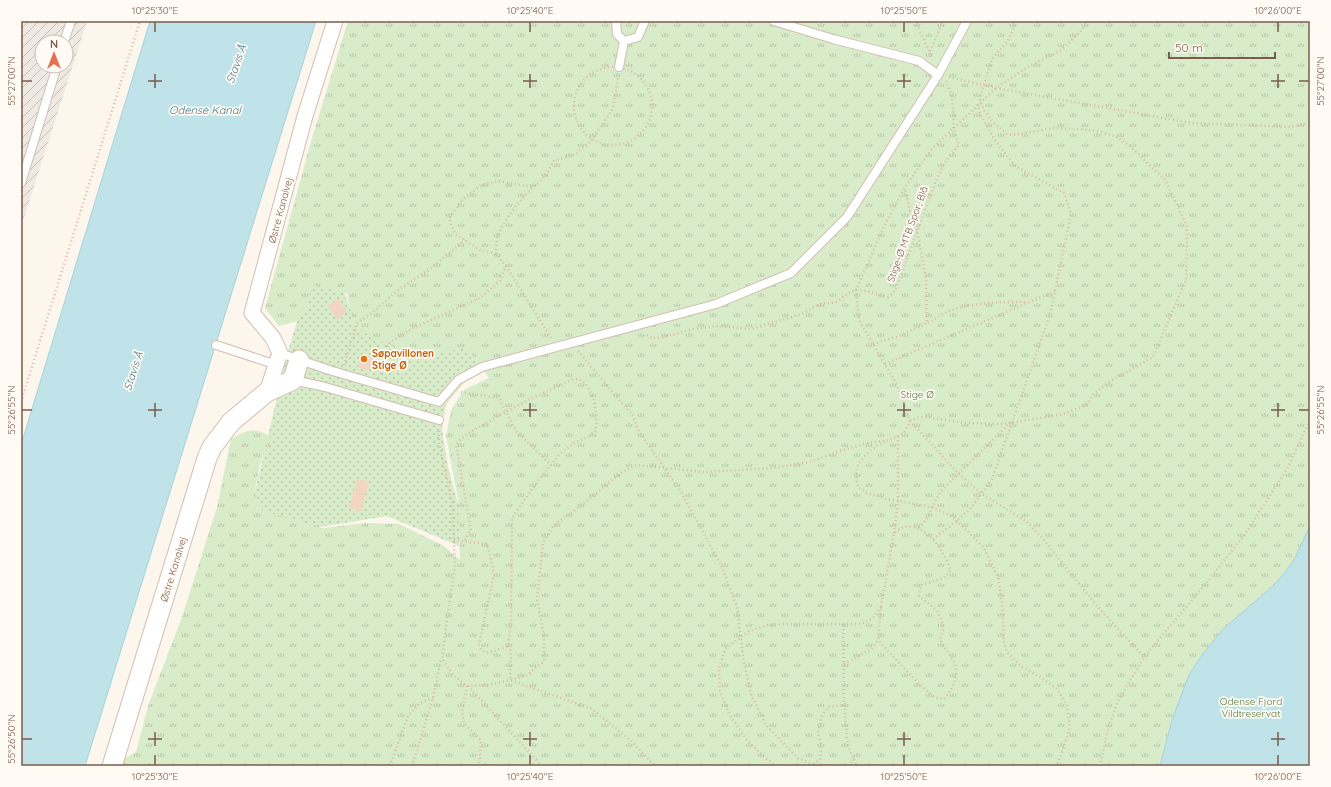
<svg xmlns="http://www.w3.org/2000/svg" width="1331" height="787" font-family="Quicksand,sans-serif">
	<defs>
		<pattern id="industrial-furrows" width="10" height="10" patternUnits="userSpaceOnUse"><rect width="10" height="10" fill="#efe9e4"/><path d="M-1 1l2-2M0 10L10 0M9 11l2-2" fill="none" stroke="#c7c0bb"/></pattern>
		<pattern id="grass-dots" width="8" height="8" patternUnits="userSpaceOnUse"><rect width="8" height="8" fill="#d8ecc9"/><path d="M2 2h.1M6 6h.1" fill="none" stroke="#b4c2a5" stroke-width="1.8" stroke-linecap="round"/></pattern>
		<pattern id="park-tufts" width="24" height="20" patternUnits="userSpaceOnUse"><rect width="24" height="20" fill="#d8ecc9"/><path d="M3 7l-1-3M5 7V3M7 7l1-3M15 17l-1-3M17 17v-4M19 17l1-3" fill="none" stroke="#b4c2a5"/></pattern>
	</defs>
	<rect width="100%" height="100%" fill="#fdf6ec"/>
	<path fill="url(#industrial-furrows)" fill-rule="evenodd" d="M21,21H87L21,227ZM42,42H66V66H42Z"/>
	<path fill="url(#grass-dots)" d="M309,283L343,290L354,318L470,344L484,363L470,376L446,404L442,429L448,467L460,511L459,546L387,516L320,527L274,517L258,508L255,491L288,351Z"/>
	<path fill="url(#park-tufts)" d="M348,21H1310V766L1262,595L1245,611L1199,659L1188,677L1172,720L1160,766H119L121,760L136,752L148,706L182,617L217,507L231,439C247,430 256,425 272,439L260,463L255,490L260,510L323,528L365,523L399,524L444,546L460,560L458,499L446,436L451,410L464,390L489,378L467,348L434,353L396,346L374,340L353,323L347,294L312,284L307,307L297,321L279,326L265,308L312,138Z"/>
	<path fill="#bfe3e8" stroke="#a5d3da" d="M150,21H316L85,766H21V445Z
		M1310,526V766H1160L1172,720L1188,677L1199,659L1222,630L1273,586L1287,570L1295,558Z"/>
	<path fill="#f3d5c3" d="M338,299L347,312L337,319L328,306Z
		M363,354L373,358L369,371L358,367Z
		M357,479L369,482L361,511L349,508Z"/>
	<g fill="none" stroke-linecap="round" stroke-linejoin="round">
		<g stroke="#d1beb0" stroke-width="10">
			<path id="service" d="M616,21L617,34L624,41
				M774,21L833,39L919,61L938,75
				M64,42L71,21
				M619,67L624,41L638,37L645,21
				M21,183L57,66
				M216,345L277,365
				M280,353L329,370L439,402L458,380L482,367L716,304L791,273L847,217L938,75L967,21
				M293,380L325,387L439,420"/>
		</g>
		<g stroke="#d1beb0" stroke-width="17">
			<path id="minor" d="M267,392L280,353L273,338L252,313L305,116L335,21"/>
		</g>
		<g stroke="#d1beb0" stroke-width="21">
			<path id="tertiary" d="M112,766L207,458L212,447L231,422L267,392L293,380L299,360"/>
		</g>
		<path stroke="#d9b8a5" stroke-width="2.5" stroke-dasharray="1 3" stroke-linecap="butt" d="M915,21L932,57
			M1088,21L1080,32L1060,51L1031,65L996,88L932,149L905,187L887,220L856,290L859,320L897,385L910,421L958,473L982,494L1026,521L1043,539L1098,607L1144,657
			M930,51L943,21
			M574 106a39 39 0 1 1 78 0a39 39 0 1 1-78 0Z
			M949,77L996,88L1192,123L1289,127L1310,123
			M496,254C496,249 496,243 497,239C500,224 523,197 533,187
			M506,266L551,338
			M928,323C935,319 942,314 949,311C975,302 1000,302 1026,302
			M647,335L652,338H660L693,329L718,326L751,329L802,314C809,311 814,306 821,304C826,302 832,304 836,302C844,298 848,291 857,290C868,290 877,295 888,297L892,294L896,289L937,178L945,162L959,145L953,128L954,118L952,98L950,90L946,81
			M873,344L899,336L927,323L926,280L917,230L915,221L910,211L905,188
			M578,351L633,416L639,432L680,490L722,567L737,607L744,663L751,694L766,725L798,758L816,766
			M885,364L1055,291
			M344,365L357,323L372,313L397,291L430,269L465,240
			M381,374L388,344L411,329L480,298L500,281L506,266L496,254L480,250L455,234L449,219L461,201L481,185L498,181L533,187L543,179L554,161L575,154L590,142L613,109L618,78
			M461,392L499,398L516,431L551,465
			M21,402L140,21
			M910,421L917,418L927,417L965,423L1002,424L1060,415L1084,406L1095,393L1107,383L1153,357L1186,280L1187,235L1186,224L1181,214L1166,181L1131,147L1117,137L1098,131L1082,129L1053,128L1013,135L1007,134L994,123L984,110L980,102L981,94L992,59L1008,41L1012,32L1015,21
			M439,431V444L452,503L455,567L447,619L442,659L454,676L467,686L489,685L526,676L544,661V637L537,598L543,543L554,525L578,508L622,472L637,465L703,472L773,468L809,462L843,450L867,443L890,440L904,433L910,421
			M885,442C876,445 860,458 857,468C855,474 857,481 858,487L867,493L887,499L932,507L953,517L983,547L998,577L1003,611L1004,642L1007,652L1022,667L1040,677L1057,689L1067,706L1070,727L1063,750L1056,766
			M919,528L928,517L932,507L941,491L1011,422
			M894,533L898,501V436
			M933,539L957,521L971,508L992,479L1050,315L1071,214L1064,193L1015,166L995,140L980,114L977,104
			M454,540L487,544L491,559L494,574L479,645C483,659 498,649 508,646L511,623L512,518L540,478L561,453L574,443L586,438L595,431C599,418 594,386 580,380C578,379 573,379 571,380C543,393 515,406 488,422C476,429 464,434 456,445L471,530L464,541
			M843,625L844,705L848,746L857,766
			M508,646L511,652L510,680L592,709L630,740L655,766
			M844,664L872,649L878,640L881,607L894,533C897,531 901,528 905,527C929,524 943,552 951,570L944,578L921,585L919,596C930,604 944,614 943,630C943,632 941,636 940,639C943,646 947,651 952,658C961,673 954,687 944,699L934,697L917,682L878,640
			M467,686L462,712L464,724L481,740L479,766
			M468,686L542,766
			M390,766L408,716L420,703L433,698
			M412,766L433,698L441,660
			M777,766L765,758L746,739L729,714L720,691L719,668L725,649L749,631L768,625L791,624H861L873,618L881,607
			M810,766L820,760L821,744L818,733L822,716L828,707L844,705
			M849,766L854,758
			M1100,766L1108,729L1117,703L1144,657L1204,586L1245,534L1286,471L1310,420"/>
		<use href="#service" stroke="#fff" stroke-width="8"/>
		<use href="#minor" stroke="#fff" stroke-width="15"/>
		<use href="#tertiary" stroke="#fff" stroke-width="19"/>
	</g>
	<path fill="none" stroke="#7a5c4d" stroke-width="1.5" d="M155,22V32M530,22V32M904,22V32M1278,22V32M155,74V88M530,74V88M904,74V88M1278,74V88M22,81H32M148,81H162M523,81H537M897,81H911M1271,81H1285M1299,81H1309M155,403V417M530,403V417M904,403V417M1278,403V417M22,410H32M148,410H162M523,410H537M897,410H911M1271,410H1285M1299,410H1309M155,732V746M530,732V746M904,732V746M1278,732V746M22,739H32M148,739H162M523,739H537M897,739H911M1271,739H1285M155,755V765M530,755V765M904,755V765M1278,755V765"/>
	<circle fill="#e8710a" stroke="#fffaf3" stroke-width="1.5" cx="364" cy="359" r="4"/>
	<g text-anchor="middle" stroke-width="3.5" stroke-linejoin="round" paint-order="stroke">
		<g font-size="10" fill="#7a5c4d" stroke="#fffaf3">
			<text transform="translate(280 210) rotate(-75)" y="4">Østre Kanalvej</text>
			<text transform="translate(907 234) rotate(-70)" y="4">Stige-Ø MTB Spor, Blå</text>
			<text transform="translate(173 569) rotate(-73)" y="4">Østre Kanalvej</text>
		</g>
		<g font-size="10" font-weight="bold" fill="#c56008" stroke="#fffaf3" text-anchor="start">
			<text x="372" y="357">Søpavillonen<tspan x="372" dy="12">Stige Ø</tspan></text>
		</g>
		<g font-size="10" fill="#537a41" stroke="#fffaf3">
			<text x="917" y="398">Stige Ø</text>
			<text x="1251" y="705">Odense Fjord<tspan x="1251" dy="12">Vildtreservat</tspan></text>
		</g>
		<g font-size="11" font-style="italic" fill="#437c86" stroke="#fffaf3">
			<text transform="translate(236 64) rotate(-71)" y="4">Stavis Å</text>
			<text x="205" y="114">Odense Kanal</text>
			<text transform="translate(133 371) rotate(-72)" y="4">Stavis Å</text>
		</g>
	</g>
	<rect width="1331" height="787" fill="none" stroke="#fffaf3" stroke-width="44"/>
	<g transform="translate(54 54)"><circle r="19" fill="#fffaf3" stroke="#cabbb1"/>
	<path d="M0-3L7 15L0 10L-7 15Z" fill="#e76f51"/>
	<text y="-6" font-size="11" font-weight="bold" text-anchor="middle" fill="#7a5c4d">N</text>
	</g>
	<path d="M1169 52v6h106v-6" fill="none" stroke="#7a5c4d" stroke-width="2"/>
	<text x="1175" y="52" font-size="12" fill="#7a5c4d" stroke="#fffaf3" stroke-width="3" paint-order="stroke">50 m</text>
	<rect x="22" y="22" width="1287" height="743" fill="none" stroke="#7a5c4d" stroke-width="1.5"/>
	<g font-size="10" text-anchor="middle" fill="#7a5c4d">
		<text x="155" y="14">10°25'30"E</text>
		<text x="530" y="14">10°25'40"E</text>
		<text x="904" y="14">10°25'50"E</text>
		<text x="1278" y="14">10°26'00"E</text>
		<text transform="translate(11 81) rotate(-90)" y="4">55°27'00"N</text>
		<text transform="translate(1320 81) rotate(-90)" y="4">55°27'00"N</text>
		<text transform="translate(11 410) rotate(-90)" y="4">55°26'55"N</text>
		<text transform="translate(1320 410) rotate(-90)" y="4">55°26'55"N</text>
		<text transform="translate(11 739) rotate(-90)" y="4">55°26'50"N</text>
		<text x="155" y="780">10°25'30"E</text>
		<text x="530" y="780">10°25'40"E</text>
		<text x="904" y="780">10°25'50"E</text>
		<text x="1278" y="780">10°26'00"E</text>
	</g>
</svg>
